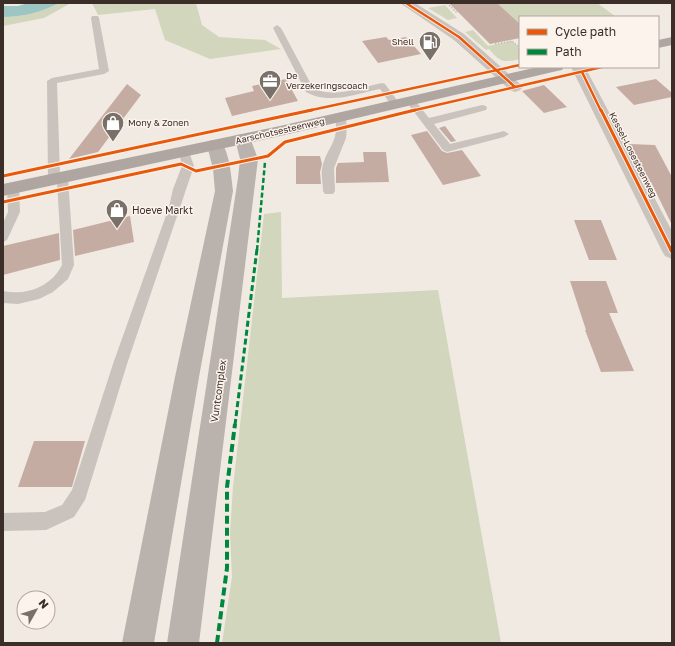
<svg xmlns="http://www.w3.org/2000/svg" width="675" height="646" font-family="'Golos Text',sans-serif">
	<rect width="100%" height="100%" fill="#f0eae3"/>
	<path fill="#d2d6bc" d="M59,3H71L44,18L3,26V17C23,17 42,12 59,3Z
		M92,3H196L202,25L219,37L265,40L281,49L210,59L165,40L155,9L98,15Z
		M497,3H597L615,16L520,17V24Z
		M445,5L457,18L448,20L428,8Z
		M473,30L488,46L512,41L520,49V59C503,63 500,62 489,49L486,50L465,32Z
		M281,212L282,298L438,290L501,643H222L232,577L230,533L233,487L264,214Z"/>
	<path fill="#9dc5c3" d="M28,3H59C42,12 23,17 3,17V6H18Z"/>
	<path fill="#c5aca3" d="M449,3H497L520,24V38L490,44Z
		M386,37L389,40L406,37L421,54L378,63L362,41Z
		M286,79L298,101L232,116L225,98L254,91L252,86Z
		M656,79L672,93V97L634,105L616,87Z
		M127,84L141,95L98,152L69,159Z
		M544,85L567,107L544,113L522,91Z
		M445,126L456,141L451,142L439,128Z
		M427,131L442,151L447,153L462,150L481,176L443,185L411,135Z
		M629,144L655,145L672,177V225L651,182H648Z
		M363,152H386L389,182L336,183V168L338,163L364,162Z
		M296,156H320L322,164L320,172L321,184H296Z
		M130,216L134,242L75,256L73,230Z
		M574,220H601L617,260H589Z
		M59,233L60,260L3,275V246Z
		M570,281H606L618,313H609L634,371L601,372L585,330H586Z
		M34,441H85L72,487H18Z"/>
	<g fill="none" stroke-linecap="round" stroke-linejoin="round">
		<path stroke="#c2bab5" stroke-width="1.5" stroke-dasharray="1.5 1.5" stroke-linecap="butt" d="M447,3L457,13
			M495,44L512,41L520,48"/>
		<path fill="#cac2bc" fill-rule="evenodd" d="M92,16H98L99,18L109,71L104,74L57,83L60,175H66L68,178L74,265L68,279L53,292L39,299L18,304L3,303V291C26,296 51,287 62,265L57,182H50L48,179L47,81L52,78L99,69L91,18Z
			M277,25L281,28L313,88C333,99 361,87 382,83L385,84L399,103L397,105H391L380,89C356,94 329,105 306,92L273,28Z
			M410,97L413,98L429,118L482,105L486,106L487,108L486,110L434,124L450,144L504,131L509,134L504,137L447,152L443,150L405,100Z
			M340,114L345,117L347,125L346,138L334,168L335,191L333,194H325L323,191C323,184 321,176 322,169C326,147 340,143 335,117Z
			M184,148L188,149L194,166L128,361L85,500L74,517L46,530L3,531V513L45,512L62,505L72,490L114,361L169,207L173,189L182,166L179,152L180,149Z
			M13,184L17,185L19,188L20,212L7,240L3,242V223L8,212L7,188L9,185Z"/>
		<path fill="#cac2bc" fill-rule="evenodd" d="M400,3H415L464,34L520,84L523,87L520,90L515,92L510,90L454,40Z
			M571,67H585L672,231V259L665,256L662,251Z"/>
		<path fill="#bab2ad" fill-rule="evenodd" d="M243,134L249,135L258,159L199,643H167L238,178L240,159L235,139L237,135Z
			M215,140L221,141C230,155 231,175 233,191L199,377L154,643H122L175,377L215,191L213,169L207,145L209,141Z"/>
		<path fill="#afa6a1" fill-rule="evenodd" d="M672,37V45L658,48V40Z
			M538,67H564L562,70L557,71L280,136L3,196V184L280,126Z"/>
		<path stroke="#00873e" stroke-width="2.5" stroke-dasharray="5 2.5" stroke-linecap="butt" d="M257,250L265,162"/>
		<path stroke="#00873e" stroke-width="3" stroke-dasharray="6 3" stroke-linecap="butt" d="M235,425L257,249"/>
		<path stroke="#00873e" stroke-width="4" stroke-dasharray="8 4" stroke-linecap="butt" d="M217,643L227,568V487L235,424"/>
		<g stroke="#fcf4ec" stroke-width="4">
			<path id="cycleway-far2" d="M406,3L459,37L515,87
				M582,72L601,111
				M307,111L520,65
				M411,111L602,67"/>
		</g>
		<g stroke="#fcf4ec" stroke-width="5">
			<path id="cycleway-far1" d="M601,110L671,250
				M3,176L312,110
				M3,202L181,164L196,171L268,156L285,142L415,110"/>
		</g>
		<g stroke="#fcf4ec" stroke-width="6">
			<path id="cycleway" d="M671,249L672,251"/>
		</g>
		<use href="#cycleway-far2" stroke="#e8590c" stroke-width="2.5"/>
		<use href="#cycleway-far1" stroke="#e8590c" stroke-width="3"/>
		<use href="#cycleway" stroke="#e8590c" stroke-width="4"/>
	</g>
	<defs>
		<g id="fuel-pin" transform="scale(1.15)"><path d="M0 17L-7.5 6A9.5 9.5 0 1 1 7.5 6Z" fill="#7a706a" stroke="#fcf4ec"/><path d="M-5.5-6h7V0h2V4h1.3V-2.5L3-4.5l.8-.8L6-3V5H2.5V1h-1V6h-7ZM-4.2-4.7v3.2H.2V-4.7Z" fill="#fff"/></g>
		<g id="office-pin" transform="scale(1.15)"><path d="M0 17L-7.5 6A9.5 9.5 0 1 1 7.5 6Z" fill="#7a706a" stroke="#fcf4ec"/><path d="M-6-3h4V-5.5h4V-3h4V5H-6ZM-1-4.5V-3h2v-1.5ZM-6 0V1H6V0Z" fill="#fff"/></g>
		<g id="shop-pin" transform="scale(1.15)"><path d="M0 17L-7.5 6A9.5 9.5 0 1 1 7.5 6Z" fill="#7a706a" stroke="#fcf4ec"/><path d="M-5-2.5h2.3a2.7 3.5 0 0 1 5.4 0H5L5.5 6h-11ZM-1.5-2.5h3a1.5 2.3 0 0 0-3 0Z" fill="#fff"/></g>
	</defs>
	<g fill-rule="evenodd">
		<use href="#fuel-pin" x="430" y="42"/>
		<use href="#office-pin" x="270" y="81"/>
		<use href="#shop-pin" x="113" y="123"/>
		<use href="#shop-pin" x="117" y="210"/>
	</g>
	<g text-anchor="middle" stroke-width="3" stroke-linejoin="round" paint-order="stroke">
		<g font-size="9" fill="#3b2e29" stroke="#fcf4ec" text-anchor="start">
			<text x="414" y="45" text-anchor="end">Shell</text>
			<text x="286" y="79">De<tspan x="286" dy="10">Verzekeringscoach</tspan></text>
			<text x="128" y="126">Mony &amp; Zonen</text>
		</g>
		<g font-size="9" fill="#3b2e29" stroke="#fcf4ec">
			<text transform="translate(280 131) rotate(-13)" y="3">Aarschotsesteenweg</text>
			<text transform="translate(633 155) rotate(63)" y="3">Kessel-Losesteenweg</text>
		</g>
		<g font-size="10" fill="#3b2e29" stroke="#fcf4ec" text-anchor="start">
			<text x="132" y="214">Hoeve Markt</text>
		</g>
		<g font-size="10" fill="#3b2e29" stroke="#fcf4ec">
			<text transform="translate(218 391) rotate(-82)" y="4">Vuntcomplex</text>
		</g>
	</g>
	<rect width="675" height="646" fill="none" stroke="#3b2e29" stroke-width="8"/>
	<rect x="519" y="16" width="140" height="52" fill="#fcf4ec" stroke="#afa59e"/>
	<rect x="527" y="29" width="20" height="6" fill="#e8590c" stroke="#afa59e"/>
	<text x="555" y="36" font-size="12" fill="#3b2e29">Cycle path</text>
	<rect x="527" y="49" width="20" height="6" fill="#00873e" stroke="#afa59e"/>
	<text x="555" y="56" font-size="12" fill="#3b2e29">Path</text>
	<g transform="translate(36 610) rotate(51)"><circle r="19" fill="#fcf4ec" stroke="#afa59e"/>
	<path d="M0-3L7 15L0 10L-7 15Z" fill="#7a706a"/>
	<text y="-6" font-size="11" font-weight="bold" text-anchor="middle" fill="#3b2e29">N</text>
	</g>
</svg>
